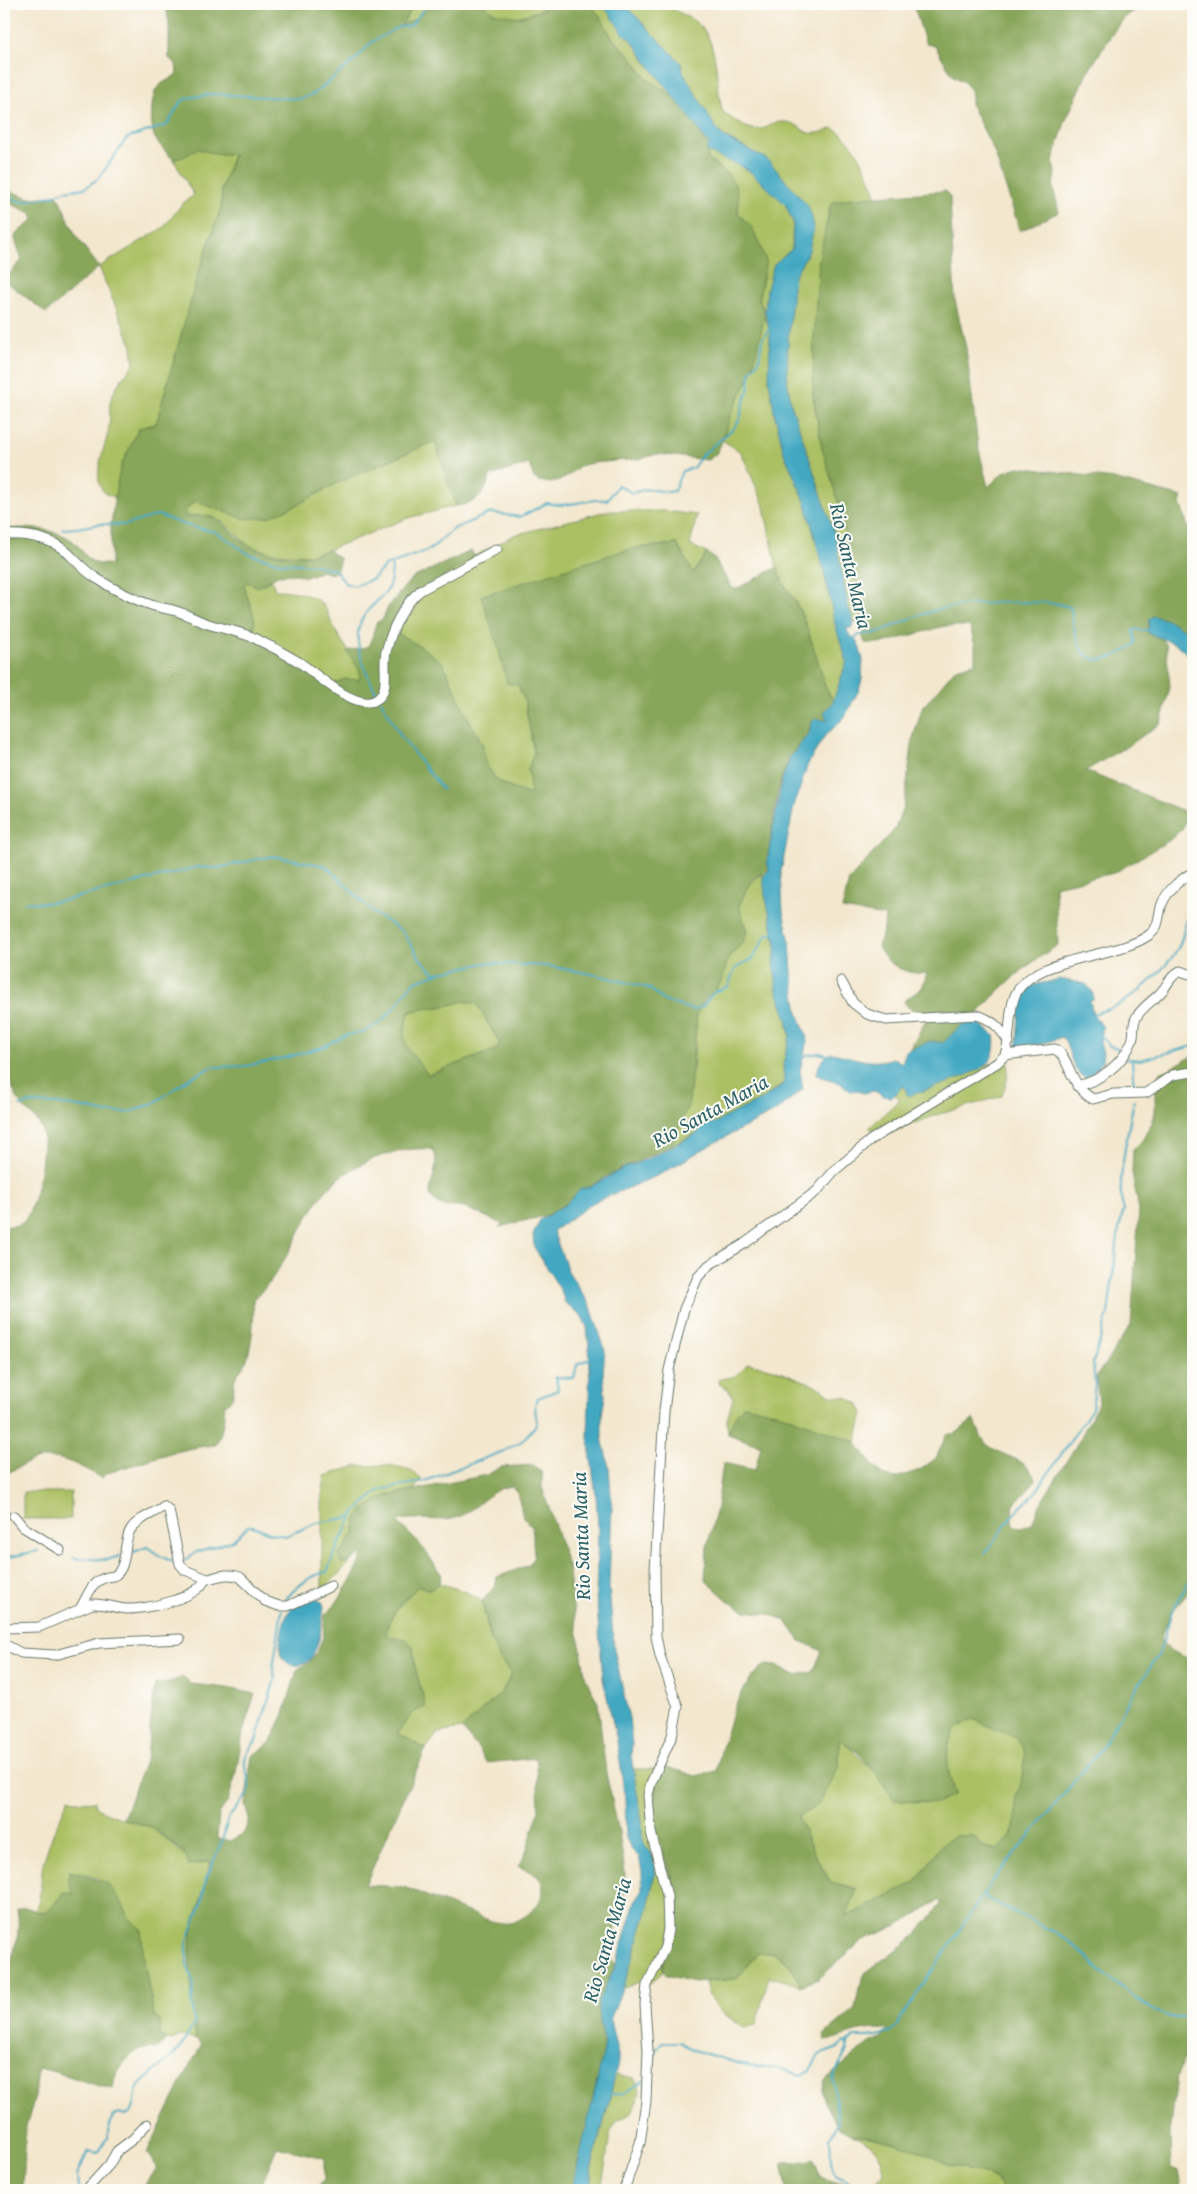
<svg xmlns="http://www.w3.org/2000/svg" width="1197" height="2194" font-family="'Gentium Book Plus',serif">
	<rect width="100%" height="100%" fill="#fdfcf7"/>
	<filter id="ink" filterUnits="userSpaceOnUse"><feTurbulence type="fractalNoise" baseFrequency=".02" numOctaves="2"/><feDisplacementMap in="SourceGraphic" scale="10" xChannelSelector="R" yChannelSelector="G"/><feConvolveMatrix kernelMatrix="1 2 1 2 8 2 1 2 1" color-interpolation-filters="sRGB"/></filter>
	<filter id="wash" filterUnits="userSpaceOnUse"><feTurbulence type="fractalNoise" baseFrequency=".0096" numOctaves="4" result="noise"/><feDisplacementMap in="SourceGraphic" scale="20" xChannelSelector="R" yChannelSelector="G"/><feGaussianBlur stdDeviation="1.12" result="paint"/><feColorMatrix in="noise" values="0 0 0 0 0 0 0 0 0 0 0 0 0 0 0 0 0 1.4 0 .05"/><feComposite in="paint" operator="in"/></filter>
	<g filter="url(#wash)">
		<rect width="100%" height="100%" fill="#f3e7ce"/>
		<path fill="#abc064" stroke="#657e4c" d="M415,4H434L413,20L398,27Z
			M483,4H553C527,15 507,26 483,4Z
			M589,4H601L615,19L622,33L632,40L648,65L676,98L648,80L628,53L613,39L599,15Z
			M624,4H668C678,15 694,17 703,29C720,51 715,86 723,112C733,119 747,132 761,129C768,128 774,121 783,122C807,122 798,143 833,128C857,141 868,173 877,197L852,198L832,203L829,209L814,336L813,395L822,448L839,505L863,620L854,623L848,606L835,535L791,404L787,378L788,340L794,276C804,261 816,235 812,217L767,159L725,137L717,130L684,74L681,63Z
			M198,149L224,155L233,154L222,187L221,208L199,272L156,424L139,428L121,466L115,497C83,492 107,446 109,427C110,419 109,411 110,403C113,389 124,375 134,364L132,346L99,267L164,227L183,203L194,195L173,159C184,159 188,153 198,149Z
			M707,149C734,162 784,186 792,218C794,224 791,241 792,249L773,267L767,289L765,311C754,297 764,284 764,269C765,246 753,228 738,213L739,202L729,175L708,159Z
			M765,314L770,331L769,381L775,416L784,453L805,501L823,567L836,628L847,661L834,700L823,685L819,665L806,624L794,599L779,577L763,503L741,452L722,440L732,411L752,372Z
			M435,441L456,506L408,518L328,550L308,555L271,553L249,546L223,522L197,515L184,517L187,508L195,501L207,504L295,506L337,483Z
			M607,511H664L697,515L690,545L707,553L693,573L677,544L635,548L582,565L499,650L507,683L518,685L525,702L534,753L528,770L532,795L513,789L496,780L486,763L482,743L466,714L443,663L421,647L395,633L412,598L475,556L514,535Z
			M272,580L275,590C289,590 309,593 320,602C327,608 329,618 333,626C339,639 354,656 359,669C361,673 361,676 359,680L333,684L253,633C258,615 247,601 244,585L247,582L258,587Z
			M764,874L765,894L776,944L774,963L777,990L787,1019L790,1036L783,1064L784,1083L761,1100L729,1115L718,1122L703,1127L696,1134L672,1145L693,1069L697,1014L704,1000L715,991L723,978L728,958L743,942L747,932L739,906C744,894 751,878 764,874Z
			M463,1001L477,1004L500,1044L495,1050L428,1075C410,1049 396,1046 410,1012C428,1007 445,1008 463,1001Z
			M1009,1057L1007,1080L1002,1096L936,1115L877,1138L870,1127L900,1099L895,1095L902,1086H904L908,1096Z
			M748,1363L774,1369L815,1385L832,1396L846,1397L859,1404L863,1413L856,1442L775,1412L734,1418L728,1434L727,1420L733,1398L728,1389L719,1384L718,1380C723,1378 726,1378 731,1377C738,1376 744,1368 748,1363Z
			M357,1466C379,1466 404,1461 421,1479L415,1489L385,1496L357,1518L354,1534L339,1555L341,1563L350,1562L328,1585L322,1586V1499L325,1476Z
			M23,1492H71V1519H23Z
			M439,1583L467,1592L482,1601L490,1638L512,1673L502,1692L462,1729L438,1733L426,1749L397,1733L415,1711L425,1707L415,1667L413,1646L389,1637L386,1631C392,1612 404,1599 419,1586L430,1590Z
			M973,1719L1016,1738L1023,1748L1025,1755L1021,1784L1016,1797V1820L1011,1837L997,1850L982,1846L974,1836H956L943,1843L916,1882L846,1917L855,1888L831,1882L813,1852L798,1817L818,1805L839,1766V1738L877,1774L889,1793L912,1802L923,1803L955,1794C948,1778 942,1744 956,1730C960,1725 968,1722 973,1719Z
			M633,1769H655C658,1797 660,1826 664,1854C667,1872 679,1890 679,1909C679,1929 656,1957 664,1971L649,1984L647,1979L621,1989L648,1908L655,1873L648,1849L642,1841V1822Z
			M69,1798L82,1802L95,1801V1806L98,1809L123,1819L151,1827L197,1865L211,1861L204,1889L193,1925L190,1952L191,1994L196,2039L179,2036L172,2041L167,2040L159,2034L160,2021L154,2016L144,1962L141,1929L130,1919L98,1878L70,1871L68,1880L74,1894L62,1893C57,1905 49,1914 35,1911C42,1897 40,1880 43,1864C49,1841 59,1820 69,1798Z
			M758,1953H775L790,1965L801,1986L769,1976L756,2025L744,2028L721,2012L709,1997L705,1982L736,1979Z
			M615,2074L634,2078L637,2082L640,2095L632,2113L617,2121L611,2130L601,2190H587L593,2177L591,2169L608,2106Z
			M852,2135C873,2137 895,2141 916,2149C931,2155 946,2164 962,2169C978,2173 993,2173 1002,2188L1017,2187L1025,2190H886L874,2184L884,2172C880,2150 872,2143 852,2135Z"/>
		<path fill="#88a65a" stroke="#547247" fill-rule="evenodd" d="M165,4H415L400,27L413,20L434,4H483L494,13L519,17L540,11L553,4H589L599,15L613,39L628,53L648,80L676,98L709,145L707,150L708,159C730,176 741,182 738,213L752,228L766,260L759,298L765,314L752,372L732,411L721,444L716,454L708,460L657,454L640,459L592,463L580,466L565,478L551,483L538,481L534,478L529,464L490,476C485,496 476,503 456,506L435,441L337,483L295,506L269,517L245,519L195,501L187,508L185,518C223,509 222,529 248,545C260,553 295,557 309,555C315,554 322,551 328,550L340,559L336,572L330,574L322,571L306,577L296,574L278,575L258,587L247,582L244,585C247,602 258,615 253,633L333,684L345,679L359,680L360,671L347,651C356,648 363,650 370,645L376,623L383,619L389,605L412,578L471,551L475,556L412,598L395,632L421,647L443,663L466,714L482,743L486,763L496,780L513,789L531,795L528,770L534,753L525,702L518,685L507,683L499,650L481,596L616,553L635,548L677,544L693,573L707,553L714,558L732,588L736,589L778,567C780,584 793,595 800,611C808,628 813,647 819,665C824,678 823,689 834,700L825,715L828,721L821,720L811,724C810,737 797,745 791,756C774,787 774,828 767,861L769,870C765,873 761,874 757,876C749,882 743,897 739,906L747,932L743,942L728,958L723,978L715,991L704,1000L697,1014L689,1102L672,1145L605,1177L590,1187L581,1189L566,1204L548,1215L499,1227L502,1224L462,1206L447,1207L439,1204L430,1196C429,1181 442,1163 432,1149C391,1146 342,1166 318,1201C296,1233 283,1273 253,1300C255,1317 252,1345 246,1362C244,1368 238,1372 235,1378C232,1389 237,1399 224,1405C225,1420 222,1432 216,1445C178,1448 143,1462 108,1473L102,1478C60,1455 46,1448 4,1476V1225C9,1227 17,1226 22,1223C35,1215 47,1144 42,1130C38,1117 25,1112 18,1100C13,1090 9,1079 4,1068V530C24,526 56,528 73,541C80,547 87,560 95,563C100,565 106,563 111,565V524L116,489L121,466L139,428L156,424L199,272L221,208L222,187L233,156L232,154L219,155L198,149C188,153 184,159 173,159C169,156 157,142 155,138C150,128 150,95 158,87C163,81 171,80 177,73L176,64L169,58V23ZM463,1001L477,1004L500,1044L495,1050L428,1075C410,1049 396,1046 410,1012C427,1007 445,1008 463,1001Z
			M913,4H1143L1123,19L1118,25L1088,72L1065,122L1053,161L1055,172L1053,187L1059,212L1020,231L994,151L971,105V90L963,81L953,76L935,46L926,44Z
			M4,189L30,198L58,196L76,236L99,267L46,313L4,280L22,260L15,239L16,234L33,220L31,213L4,201Z
			M946,191L950,198L955,300L966,348L978,446L988,487L1004,472L1018,467L1114,479L1182,497L1180,503L1188,527L1193,531V627C1178,637 1168,612 1149,619L1148,631L1150,634L1162,638L1166,645L1170,687L1161,723L1131,744L1085,771L1189,813L1182,829L1170,840L1114,873L1055,886L1058,945C1024,967 998,988 973,1020L969,1019L952,1034L943,1043L931,1041L910,1049L926,1020L922,1010C912,1010 908,1010 904,1001L922,988L927,973C906,975 888,966 878,947L884,928L885,916L842,909L849,880L895,829L904,805L913,738L922,708L956,668L975,663V646L970,626H945L883,643H865L858,622L863,619L839,505L822,448L813,395L814,336L819,259L831,203L852,198Z
			M1190,1057H1193V1587L1172,1612L1160,1638C1166,1653 1180,1653 1193,1661V2034L1177,2076L1170,2134L1171,2169L1179,2172L1181,2183V2190H1025L1017,2187L1002,2189L997,2180L990,2176L952,2166L915,2149L873,2137L852,2135L837,2127L825,2102L822,2092L825,2080L869,2043L882,2038L888,2030C873,2027 855,2031 841,2037C835,2038 831,2041 825,2041L824,2035L855,2008L859,1988L865,1973L916,1935L941,1904L940,1900L896,1926L863,1940L818,1979L801,1986L790,1965L775,1953H758L736,1979L694,1982L666,1975C654,1953 678,1935 679,1910C679,1889 662,1851 657,1827C654,1809 656,1788 655,1769L667,1767L696,1776L716,1771C726,1734 734,1688 766,1664L777,1665L795,1675L813,1672L822,1651L800,1641L785,1620L769,1614L745,1611L730,1602L705,1580L707,1547L717,1507L723,1463L755,1470L761,1446L728,1434L734,1418L744,1405L775,1412L856,1442L873,1465L885,1476L895,1478L920,1470L936,1458L947,1434H955L974,1419C978,1427 982,1442 989,1446C1005,1458 1028,1458 1035,1479C1027,1499 1007,1497 1013,1525L1020,1528L1032,1524L1038,1508L1080,1439L1099,1402L1096,1377L1131,1325L1139,1210L1132,1173L1133,1149C1143,1143 1154,1123 1155,1111C1156,1094 1152,1089 1160,1072L1168,1070ZM973,1719L1016,1738L1023,1748L1025,1755L1021,1784L1016,1797V1820L1011,1837L997,1850L982,1846L974,1836H956L943,1843L916,1882L846,1917L857,1889L830,1882L813,1852L798,1817L818,1805L828,1788L839,1766V1739L859,1754L877,1774L894,1800L938,1803L955,1794C948,1778 942,1744 956,1730C960,1725 968,1722 973,1719Z
			M534,1465L542,1473V1487L568,1566L573,1606L586,1679L598,1703L606,1773L619,1832L625,1873L624,1894L610,1949L613,1962L616,1964L598,2001L604,2050L572,2190H315L324,2179V2158L277,2147L259,2190H142L157,2168L147,2153L185,2075L202,2044L196,2039L191,1994L190,1952L193,1925L204,1889L211,1861L188,1866L187,1858L181,1850L151,1827L123,1819L147,1756L155,1684L168,1683L183,1677L190,1684L227,1688L255,1694L243,1732L235,1777L228,1801L219,1814L217,1838L231,1841L244,1833L249,1819L245,1804L252,1756L270,1743L284,1714L297,1670L308,1663L317,1652L323,1637L325,1615L335,1605L354,1575L362,1555L360,1554L350,1562L341,1563L339,1555L354,1534L357,1517L367,1507L385,1496L487,1475L501,1467ZM512,1486L518,1494L523,1518L532,1527L534,1556L529,1565L497,1577L495,1586L482,1601C488,1626 491,1656 512,1673L502,1692L462,1729L478,1748L486,1763L536,1758L537,1764L539,1811L525,1855L518,1866C525,1870 537,1873 541,1881C549,1900 527,1919 510,1923C503,1924 497,1922 491,1921L404,1887L365,1885L426,1749L397,1733L415,1711L426,1707L415,1667L413,1646L406,1639L389,1637L386,1631C392,1611 404,1599 419,1586L430,1590L439,1583L441,1574L424,1549L397,1521C416,1515 440,1524 459,1517C479,1509 489,1488 512,1486Z
			M70,1871L107,1883L121,1901L130,1919L141,1929L144,1962L154,2016L160,2021L159,2034L167,2040L157,2049C153,2049 148,2048 144,2049C129,2051 113,2075 112,2089C87,2084 64,2073 38,2068L35,2097L26,2126L23,2190H4V1981C12,1957 22,1935 17,1910L25,1907L43,1913C56,1907 58,1896 66,1892L74,1894L68,1880Z
			M813,2159L819,2175L823,2178L835,2182H868L886,2190H787L782,2162L795,2163Z"/>
		<path fill="#42a8c2" stroke="#30727b" d="M601,4H624L681,63L684,74L717,130L725,138L767,159L808,206L812,217L814,227L809,251L794,276L788,340L787,378L791,404L835,535L848,606L854,622L852,628H847L848,633L858,642L863,660L862,679L859,690L844,718L824,737L808,764L794,806L781,872L783,911L790,942L792,972L798,1013L806,1034L807,1042L800,1070L803,1089L775,1112L716,1142L659,1175L594,1202L553,1231L568,1271L591,1307L605,1350L603,1373L605,1396L602,1415V1438L609,1467L612,1507L609,1585L614,1649L629,1718L632,1744L631,1756L642,1822V1841L651,1853L656,1867L648,1908L627,1976L610,2020L618,2055V2062L608,2106L591,2169L592,2180L587,2190H572L604,2050V2040L598,2013V2001L616,1965L635,1901L642,1890V1871L639,1857L631,1849L626,1838L625,1798L617,1741L603,1679L596,1595L598,1528L596,1496L588,1437L590,1358L587,1327L581,1315L565,1303L561,1291L534,1247L533,1235L540,1220L566,1204L581,1189L590,1187L626,1167L645,1160L696,1134L705,1125L718,1122L729,1115L761,1100L784,1084L783,1064L790,1036L787,1019L777,990L774,963L776,944L765,894L763,877L769,870L767,861L782,780L790,757L809,733L812,722L816,718L828,721L824,712L832,704L847,661L836,628L823,567L805,501L784,453L774,411L769,381L770,334L765,311L767,289L774,264L792,249L793,222L785,204L747,169L709,153L707,149L709,145C686,109 657,78 633,42C630,38 625,36 622,32C615,22 610,13 601,4Z
			M1153,616C1159,618 1166,619 1172,622C1181,627 1183,633 1193,627V659L1176,644L1148,633L1149,619Z
			M1060,979L1086,984L1092,991L1094,999L1090,1001L1093,1014L1103,1027L1100,1043L1103,1052L1102,1062L1099,1065L1100,1070L1095,1068L1094,1073L1085,1078C1070,1071 1071,1048 1062,1037L1042,1044L1024,1047L1017,1046L1019,1012L1025,991C1035,982 1048,983 1060,979Z
			M970,1019L976,1021L994,1035C996,1044 994,1058 987,1064C978,1074 923,1091 908,1096L904,1086H902L896,1094L891,1097L883,1096L875,1091L863,1093L854,1090L852,1092L840,1083L816,1075C816,1067 825,1055 832,1053C853,1057 873,1066 893,1058L902,1063L906,1051L931,1041L943,1043L955,1031Z
			M316,1598L323,1603L324,1607C322,1622 319,1669 295,1665C291,1665 285,1662 282,1657C277,1649 283,1615 291,1609C297,1604 308,1599 316,1598Z"/>
		<g fill="none" stroke-linecap="round" stroke-linejoin="round">
			<path stroke="#42a8c2" stroke-width="2" d="M1128,6L1130,4
				M4,194L21,202L52,196L64,191L85,188L99,178L127,138L167,125L180,103L185,99L193,97L214,94L300,99L315,93L355,60L372,42L398,27L410,26L423,10L425,4
				M62,529L76,528L100,524L125,525L158,515L185,525L216,532L249,554L280,563L316,565L335,570L345,583L354,586L373,579L385,566L431,549L453,529L488,514L493,513L520,517L547,503C568,509 586,498 607,500L618,485L632,493L647,489L669,492L674,491L682,471L693,468L702,455L734,428L740,419L743,404L749,389L750,373L759,360L762,340L770,327
				M854,639C860,632 867,635 875,633C896,626 916,615 937,610C959,604 1053,597 1071,608C1076,655 1088,676 1134,645L1135,641L1133,630H1150
				M377,694C366,674 349,637 364,616C381,591 391,601 392,564
				M381,701L402,738L443,790
				M25,902L45,903L62,901L198,867L217,868L268,857H279L326,866L375,914L402,931L421,960L435,973
				M1093,1014C1101,1011 1111,1009 1118,1005C1136,996 1167,967 1177,950C1186,937 1182,919 1193,907
				M1101,1036L1110,1046L1118,1048L1120,1056
				M803,1056L819,1053L827,1055
				M1125,1058L1140,1060L1193,1046
				M1132,1061L1134,1089
				M20,1106L31,1103L56,1104L86,1108L106,1113L130,1112L154,1103L188,1079L212,1067L246,1066L288,1057L323,1047L346,1035L364,1032L381,1022L397,1005L408,988L416,981L441,972L485,963L548,966L597,975L649,988L664,1001L694,1010L703,1006L714,992L728,987C736,965 732,969 753,959L767,934H772L774,931
				M128,1554L147,1547L160,1556L174,1562
				M985,1554L1010,1518L1035,1493L1092,1409L1095,1385L1093,1363L1108,1314L1119,1229L1124,1209C1114,1191 1130,1123 1134,1100
				M4,1558L38,1551
				M73,1558L107,1560L120,1556
				M182,1562L196,1552L232,1541L248,1526H253L272,1534L286,1536L317,1523L351,1517
				M284,1602C293,1589 311,1574 327,1572L339,1543L355,1512L380,1490L425,1481L504,1451L522,1441L537,1424L535,1406L538,1398L558,1390L556,1377L574,1378L577,1364L590,1359
				M983,1896L1067,1939L1108,1977L1152,2010L1170,2017H1189
				M651,2067L655,2051L662,2042H680L693,2050L741,2064L782,2069L800,2075L809,2072L819,2055L838,2048L845,2042L848,2043
				M609,2094H623L644,2080
				M78,2189L77,2175L88,2151L98,2153L108,2138V2131L113,2116L118,2113L126,2115L132,2111L135,2102L137,2087L180,2049L194,2024L192,2000L193,1982L187,1964V1942L202,1902L206,1879L221,1844L229,1817L249,1792C251,1766 234,1767 256,1741L275,1679L273,1668L282,1610
				M863,2190L844,2178L835,2175L831,2162L830,2138L838,2122L833,2078L847,2050L848,2043L854,2037C872,2037 894,2038 901,2018L992,1881L1101,1749L1131,1697L1159,1654L1172,1611L1193,1574"/>
		</g>
	</g>
	<g filter="url(#ink)">
		<g fill="none" stroke-linecap="round" stroke-linejoin="round">
			<g stroke="#69786a" stroke-width="11">
				<path id="street" d="M4,535C26,534 51,538 68,553C77,562 85,571 96,578C113,589 135,600 154,606C162,608 169,609 176,611C186,614 195,619 205,623C220,628 237,631 252,637C267,644 284,653 299,662C315,673 353,709 374,701C392,693 382,666 386,652C391,631 403,604 421,590L497,549
					M841,981L853,1003L867,1014L886,1020L977,1015C993,1020 1000,1028 1009,1042
					M1005,1055C1011,1036 1008,1016 1014,998C1029,955 1117,959 1149,935C1160,928 1158,915 1162,904C1168,889 1180,880 1193,872
					M1077,1086C1100,1081 1123,1064 1132,1041C1135,1034 1132,1025 1136,1018C1142,1006 1154,1001 1162,991C1169,983 1170,976 1180,971L1193,975
					M14,1516L23,1527L60,1550
					M205,1580C217,1577 228,1572 240,1577L265,1601L279,1606H288L331,1586
					M4,1628L39,1627L92,1604C104,1603 114,1608 126,1609C144,1610 202,1598 205,1578L185,1570L180,1564L169,1510L164,1506C155,1513 137,1519 131,1529C122,1542 129,1567 114,1576C92,1578 91,1590 81,1607
					M4,1644L21,1653L55,1655L99,1643L180,1639
					M86,2190L109,2165L117,2151L133,2139L147,2124
					M624,2190L640,2143L646,2101L648,2051L645,2004L647,1985L665,1947L668,1929L667,1896L651,1832L648,1795L651,1783L672,1736L678,1707L660,1656L656,1636L655,1571L664,1411L669,1370L684,1309L698,1277L709,1265L744,1244L817,1191L834,1171L872,1139L997,1063L1005,1055L1055,1049C1071,1058 1068,1085 1093,1099L1113,1094L1146,1093L1173,1075L1193,1072"/>
			</g>
			<use href="#street" stroke="#fff" stroke-width="9"/>
		</g>
	</g>
	<g text-anchor="middle" stroke-width="4" stroke-linejoin="round" paint-order="stroke">
		<g font-size="21" font-style="italic" fill="#2b6266" stroke="#fdfcf7">
			<text transform="translate(851 566) rotate(77)" y="7">Rio Santa Maria</text>
			<text transform="translate(710 1111) rotate(-29)" y="7">Rio Santa Maria</text>
			<text transform="translate(581 1536) rotate(-92)" y="7">Rio Santa Maria</text>
			<text transform="translate(607 1940) rotate(-74)" y="7">Rio Santa Maria</text>
		</g>
	</g>
	<rect width="1197" height="2194" fill="none" stroke="#fdfcf7" stroke-width="20"/>
</svg>
